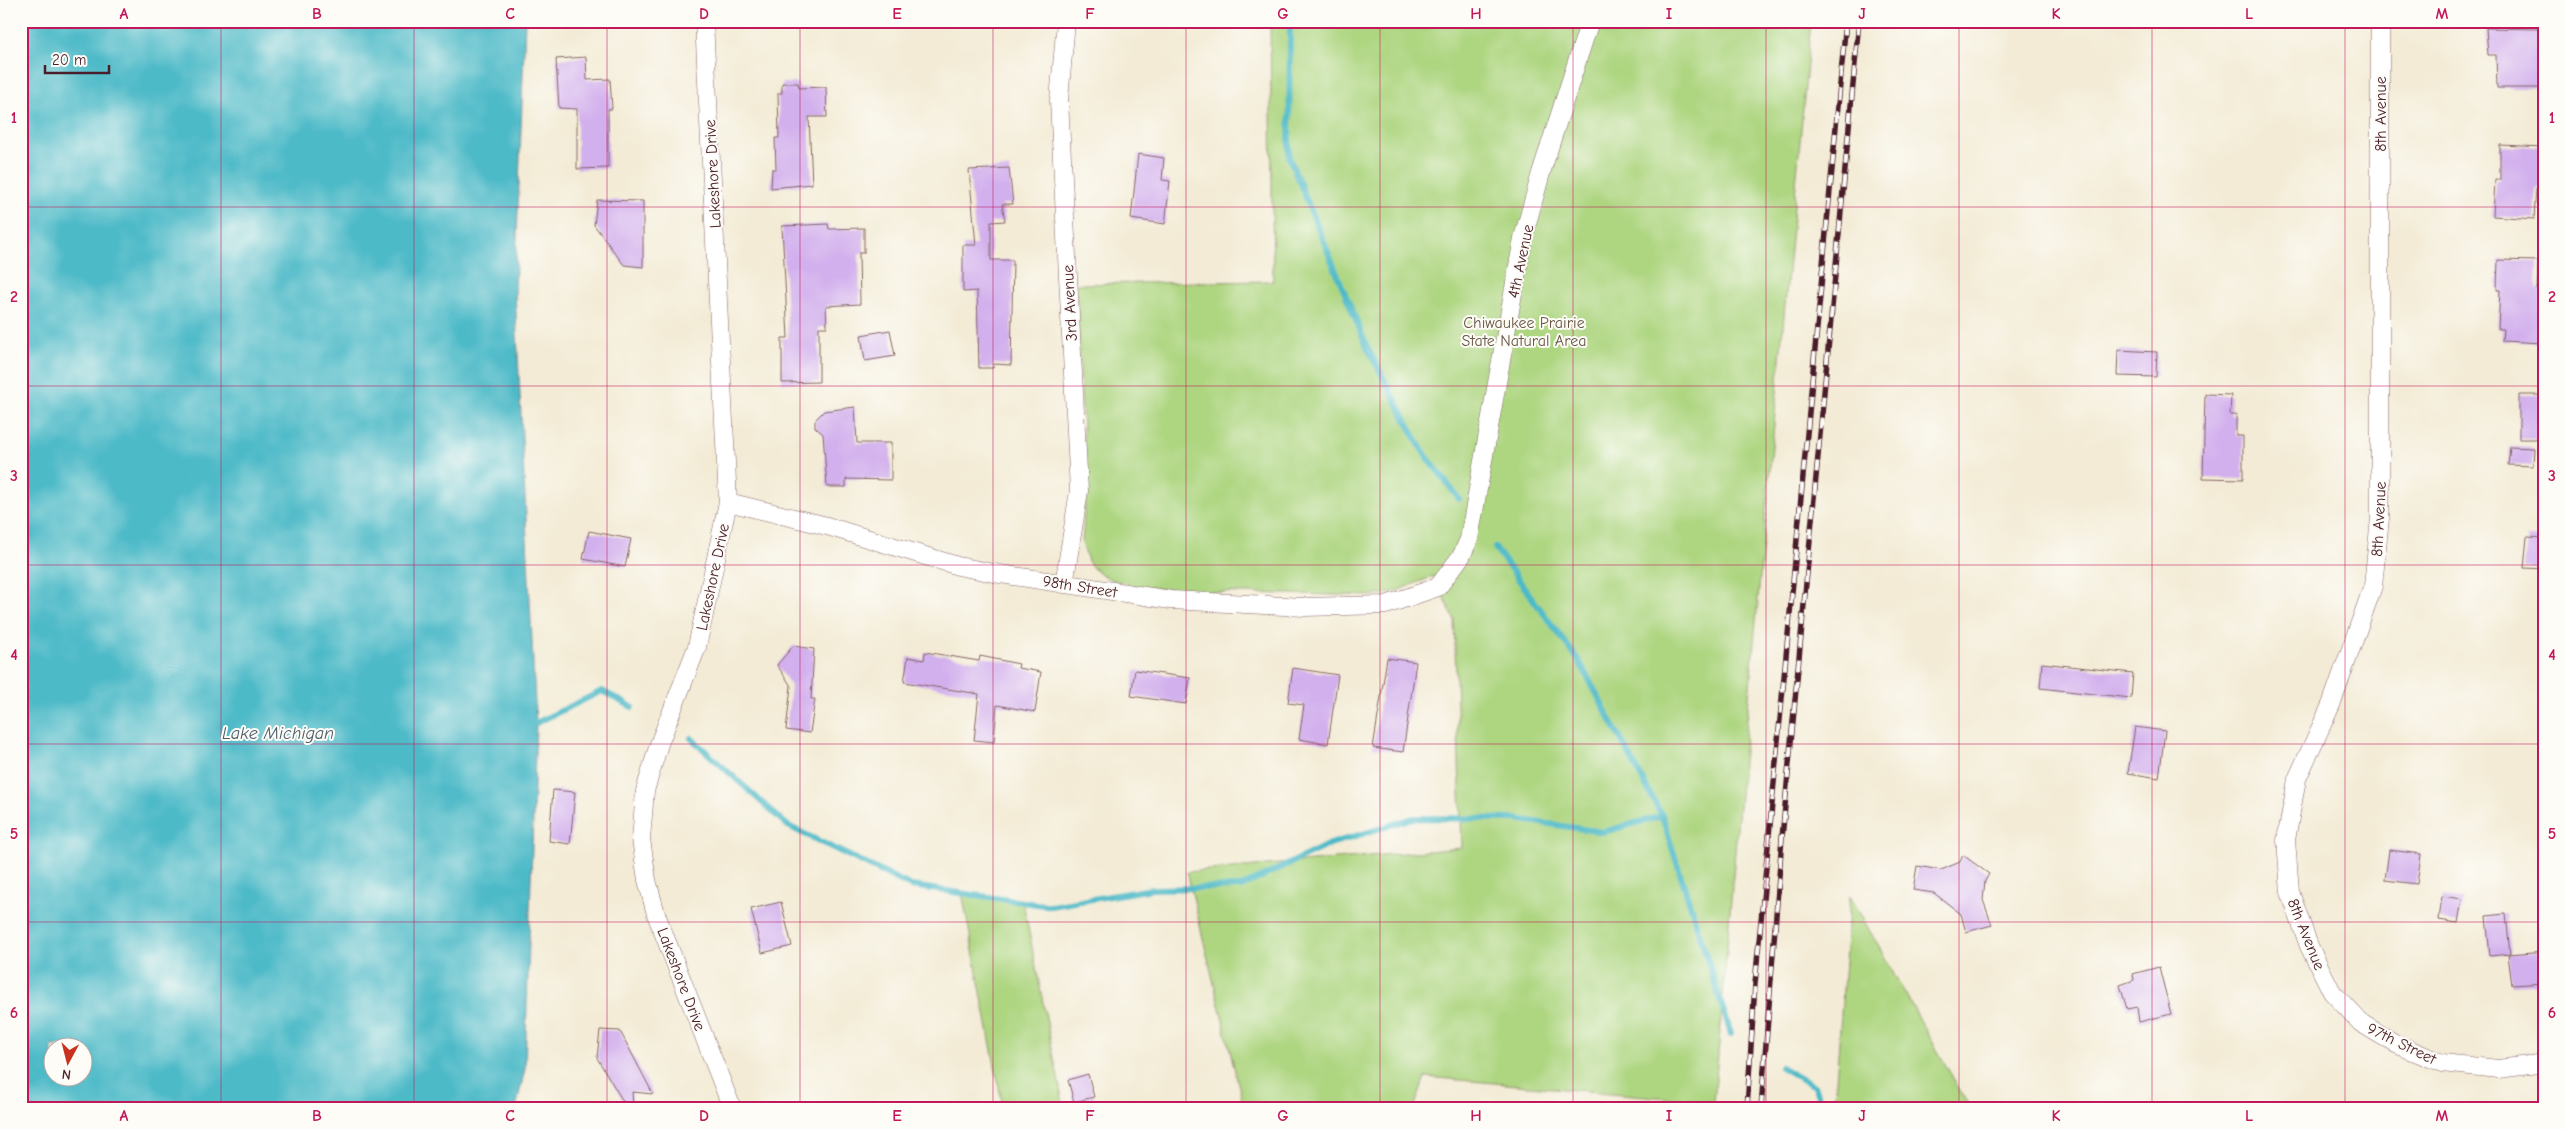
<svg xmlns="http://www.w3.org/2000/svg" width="2566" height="1129" font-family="'Comic Neue',sans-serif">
	<rect width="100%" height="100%" fill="#fdfcf7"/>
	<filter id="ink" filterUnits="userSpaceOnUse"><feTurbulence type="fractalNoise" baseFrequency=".02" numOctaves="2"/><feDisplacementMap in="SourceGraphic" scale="10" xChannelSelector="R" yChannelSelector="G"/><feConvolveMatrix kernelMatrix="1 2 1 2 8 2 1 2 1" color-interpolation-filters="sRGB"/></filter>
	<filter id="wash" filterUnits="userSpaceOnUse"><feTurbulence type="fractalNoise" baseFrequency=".0096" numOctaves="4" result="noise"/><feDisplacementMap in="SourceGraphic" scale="20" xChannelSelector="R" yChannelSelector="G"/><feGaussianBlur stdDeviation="1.12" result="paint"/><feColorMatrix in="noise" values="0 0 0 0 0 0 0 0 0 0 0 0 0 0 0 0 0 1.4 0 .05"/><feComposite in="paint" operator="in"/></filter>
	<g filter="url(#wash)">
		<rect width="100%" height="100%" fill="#f3ebd5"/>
		<path fill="#aed681" stroke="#7c7a56" d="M1270,21H1811L1737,828L1714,1102L1425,1077L1414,1108H1244L1187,872L1462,848L1454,619L1434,576L1391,593L1372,596L1204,592L1140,587L1110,579L1094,569L1088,561L1082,543L1086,490L1076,284L1273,281Z
			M962,893L1023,902L1064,1108H1003Z
			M1850,896L1970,1108H1834Z"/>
		<path fill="#4dbac8" stroke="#4c6c7a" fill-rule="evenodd" d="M21,21H525L515,293L536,723L525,1069L516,1108H21ZM52,1046H82V1076H52Z"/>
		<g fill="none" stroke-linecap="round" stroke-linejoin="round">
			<path stroke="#4dbac8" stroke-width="6" d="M1290,21L1289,157L1367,347L1422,450L1459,499
				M1495,548L1579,661L1662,816L1731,1034
				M536,723L602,691L632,707
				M691,738L788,826L911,886L1051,906L1152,889L1241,887L1330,844L1413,818L1515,819L1603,832L1662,816
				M1781,1067L1814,1086L1823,1108"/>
		</g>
		<g id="blocks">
			<path fill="#d2afed" d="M2486,28L2540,29L2541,88H2497L2496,55H2488Z
				M586,57L587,80L610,79L612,109H608V168L577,169V109L559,108L556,59Z
				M782,83H798L799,88L826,87L827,117H809L812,184L771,188L772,169H776L775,138H779L778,93H782Z
				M2500,145L2545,147L2543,189L2536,188L2534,219L2493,216L2495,180H2500Z
				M1138,154L1164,158L1162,180L1170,181L1165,224L1131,219Z
				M1009,168L1013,204H1002L1005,221L991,222V260H1013L1011,365L994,364L993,368H979L977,291L963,292V245H976L969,170Z
				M597,200L643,201V267L624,265L594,225Z
				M828,224L829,229L864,228V253H859L860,304L826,306L827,327H819V382L782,383V338H788L782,226Z
				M2498,260L2538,261L2537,289H2543V343L2502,341L2503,329H2498L2500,290H2497Z
				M890,330L895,356L865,361L861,335Z
				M2118,350L2157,352L2156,377L2117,376Z
				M2205,394L2231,395L2230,415H2236V436H2243V479L2203,478Z
				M2519,395H2545V439H2519Z
				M855,407L857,443H891V480L846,479V487H827L823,434L815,427V420L824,411Z
				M2510,447L2534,448L2533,466L2508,465Z
				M589,531L631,539L625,567L583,559Z
				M2527,537L2545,538V569L2524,568Z
				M793,646L814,649L811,699H815L810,733L786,730L791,686L777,665Z
				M925,652L979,661L980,656L1019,664L1018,668L1041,672L1035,712L997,705L994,742L974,740L979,694L904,682L908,657L924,660Z
				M1387,658L1416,662L1403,752L1373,748Z
				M2042,663L2133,673L2131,698L2040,688Z
				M1293,668L1338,675L1328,744L1299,739L1304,705L1288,703Z
				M1135,670L1190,678L1186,704L1131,696Z
				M2135,727L2165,731L2159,778L2128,773Z
				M553,790L575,792L570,844L549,841Z
				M2389,850L2421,854L2417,884L2385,880Z
				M1963,855L1989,874L1985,881L1983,900L1992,925L1966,932L1961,914L1934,893L1913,890L1917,866L1941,870L1960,862Z
				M2442,896L2462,899L2458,923L2439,920Z
				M781,902L792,946L762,953L751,909Z
				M2506,914L2510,954L2490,956L2486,916Z
				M2545,952V983L2512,985L2508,955Z
				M2159,967L2171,1014L2139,1022L2137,1007L2127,1009L2120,985L2134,980L2133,974Z
				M600,1030L620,1031L653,1094L632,1092L633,1108H627L597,1058Z
				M1088,1074L1094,1097L1074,1102L1068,1080Z"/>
		</g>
	</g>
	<g filter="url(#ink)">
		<use href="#blocks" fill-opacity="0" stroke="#856666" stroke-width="1"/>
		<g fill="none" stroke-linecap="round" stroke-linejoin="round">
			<g stroke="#856666" stroke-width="19">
				<path id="street" d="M704,21L728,502L697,647L659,744L645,791L641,839L647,880L656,914L732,1108
					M2380,21V518L2373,586L2331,705L2297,779L2286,840L2290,892L2309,946L2332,992L2361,1023L2396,1044L2442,1063L2498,1069L2545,1063
					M728,502L827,526L958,566L994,573L1171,600L1304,607L1386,605L1438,587L1462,555L1469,539L1523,238L1541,173L1590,21
					M1064,584L1079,491L1059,100L1066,21"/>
			</g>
			<use href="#street" stroke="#fff" stroke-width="18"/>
			<g stroke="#4a1f2b" stroke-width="5.5">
				<path id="rail" d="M1747,1108L1755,984L1846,21
					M1761,1108L1782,838L1859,21"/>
			</g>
			<use href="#rail" stroke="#fdfcf7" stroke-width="4" stroke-dasharray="11" stroke-linecap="butt"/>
		</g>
	</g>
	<path fill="none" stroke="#c2185b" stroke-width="1" stroke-opacity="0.55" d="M221,21V1108M414,21V1108M607,21V1108M800,21V1108M993,21V1108M1186,21V1108M1380,21V1108M1573,21V1108M1766,21V1108M1959,21V1108M2152,21V1108M2345,21V1108M21,207H2545M21,386H2545M21,565H2545M21,744H2545M21,922H2545"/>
	<g text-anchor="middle" stroke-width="4" stroke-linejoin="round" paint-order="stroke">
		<g font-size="16" fill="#4a1f2b" stroke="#fdfcf7">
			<text transform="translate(2380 114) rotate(-90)" y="6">8th Avenue</text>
			<text transform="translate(712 174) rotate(-93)" y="6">Lakeshore Drive</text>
			<text transform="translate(1520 261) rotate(-78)" y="6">4th Avenue</text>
			<text transform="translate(1069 303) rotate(-93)" y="6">3rd Avenue</text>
			<text transform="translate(2378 519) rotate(-87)" y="6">8th Avenue</text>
			<text transform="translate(712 577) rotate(-78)" y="6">Lakeshore Drive</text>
			<text transform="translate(1080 586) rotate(9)" y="6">98th Street</text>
			<text transform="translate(2307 934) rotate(68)" y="6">8th Avenue</text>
			<text transform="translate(682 979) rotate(69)" y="6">Lakeshore Drive</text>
			<text transform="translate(2402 1043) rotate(26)" y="6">97th Street</text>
		</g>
		<g font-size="16" fill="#685645" stroke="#fdfcf7">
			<text x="1524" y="328">Chiwaukee Prairie<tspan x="1524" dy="18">State Natural Area</tspan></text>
		</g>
		<g font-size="18" font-style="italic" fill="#4b5d6a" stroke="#fdfcf7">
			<text x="278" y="739">Lake Michigan</text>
		</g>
	</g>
	<rect width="2566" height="1129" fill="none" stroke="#fdfcf7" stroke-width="55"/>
	<g transform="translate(68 1062) rotate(187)"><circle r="24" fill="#fdfcf7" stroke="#b5a4a5"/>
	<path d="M0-4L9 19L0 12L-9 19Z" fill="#c8321e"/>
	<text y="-8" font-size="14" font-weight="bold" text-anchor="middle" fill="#4a1f2b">N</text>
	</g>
	<path d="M45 65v8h64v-8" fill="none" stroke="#4a1f2b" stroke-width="2.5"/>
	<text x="52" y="65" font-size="15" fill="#4a1f2b" stroke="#fdfcf7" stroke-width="4" paint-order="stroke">20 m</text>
	<rect x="28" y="28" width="2510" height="1074" fill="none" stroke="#c2185b" stroke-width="2"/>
	<g font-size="16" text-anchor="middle" font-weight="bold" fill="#c2185b">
		<text x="124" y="19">A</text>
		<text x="317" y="19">B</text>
		<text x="510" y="19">C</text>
		<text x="704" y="19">D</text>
		<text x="897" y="19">E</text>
		<text x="1090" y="19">F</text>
		<text x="1283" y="19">G</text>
		<text x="1476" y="19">H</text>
		<text x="1669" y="19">I</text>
		<text x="1862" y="19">J</text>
		<text x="2056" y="19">K</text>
		<text x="2249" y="19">L</text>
		<text x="2442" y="19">M</text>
		<text x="14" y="123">1</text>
		<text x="2552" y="123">1</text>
		<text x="14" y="302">2</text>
		<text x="2552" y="302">2</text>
		<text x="14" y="481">3</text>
		<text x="2552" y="481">3</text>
		<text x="14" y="660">4</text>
		<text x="2552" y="660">4</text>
		<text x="14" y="839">5</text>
		<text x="2552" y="839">5</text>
		<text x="14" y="1018">6</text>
		<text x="2552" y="1018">6</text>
		<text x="124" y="1121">A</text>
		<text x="317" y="1121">B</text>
		<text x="510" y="1121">C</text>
		<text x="704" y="1121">D</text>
		<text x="897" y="1121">E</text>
		<text x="1090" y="1121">F</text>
		<text x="1283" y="1121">G</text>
		<text x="1476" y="1121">H</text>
		<text x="1669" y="1121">I</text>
		<text x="1862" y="1121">J</text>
		<text x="2056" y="1121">K</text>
		<text x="2249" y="1121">L</text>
		<text x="2442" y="1121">M</text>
	</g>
</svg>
